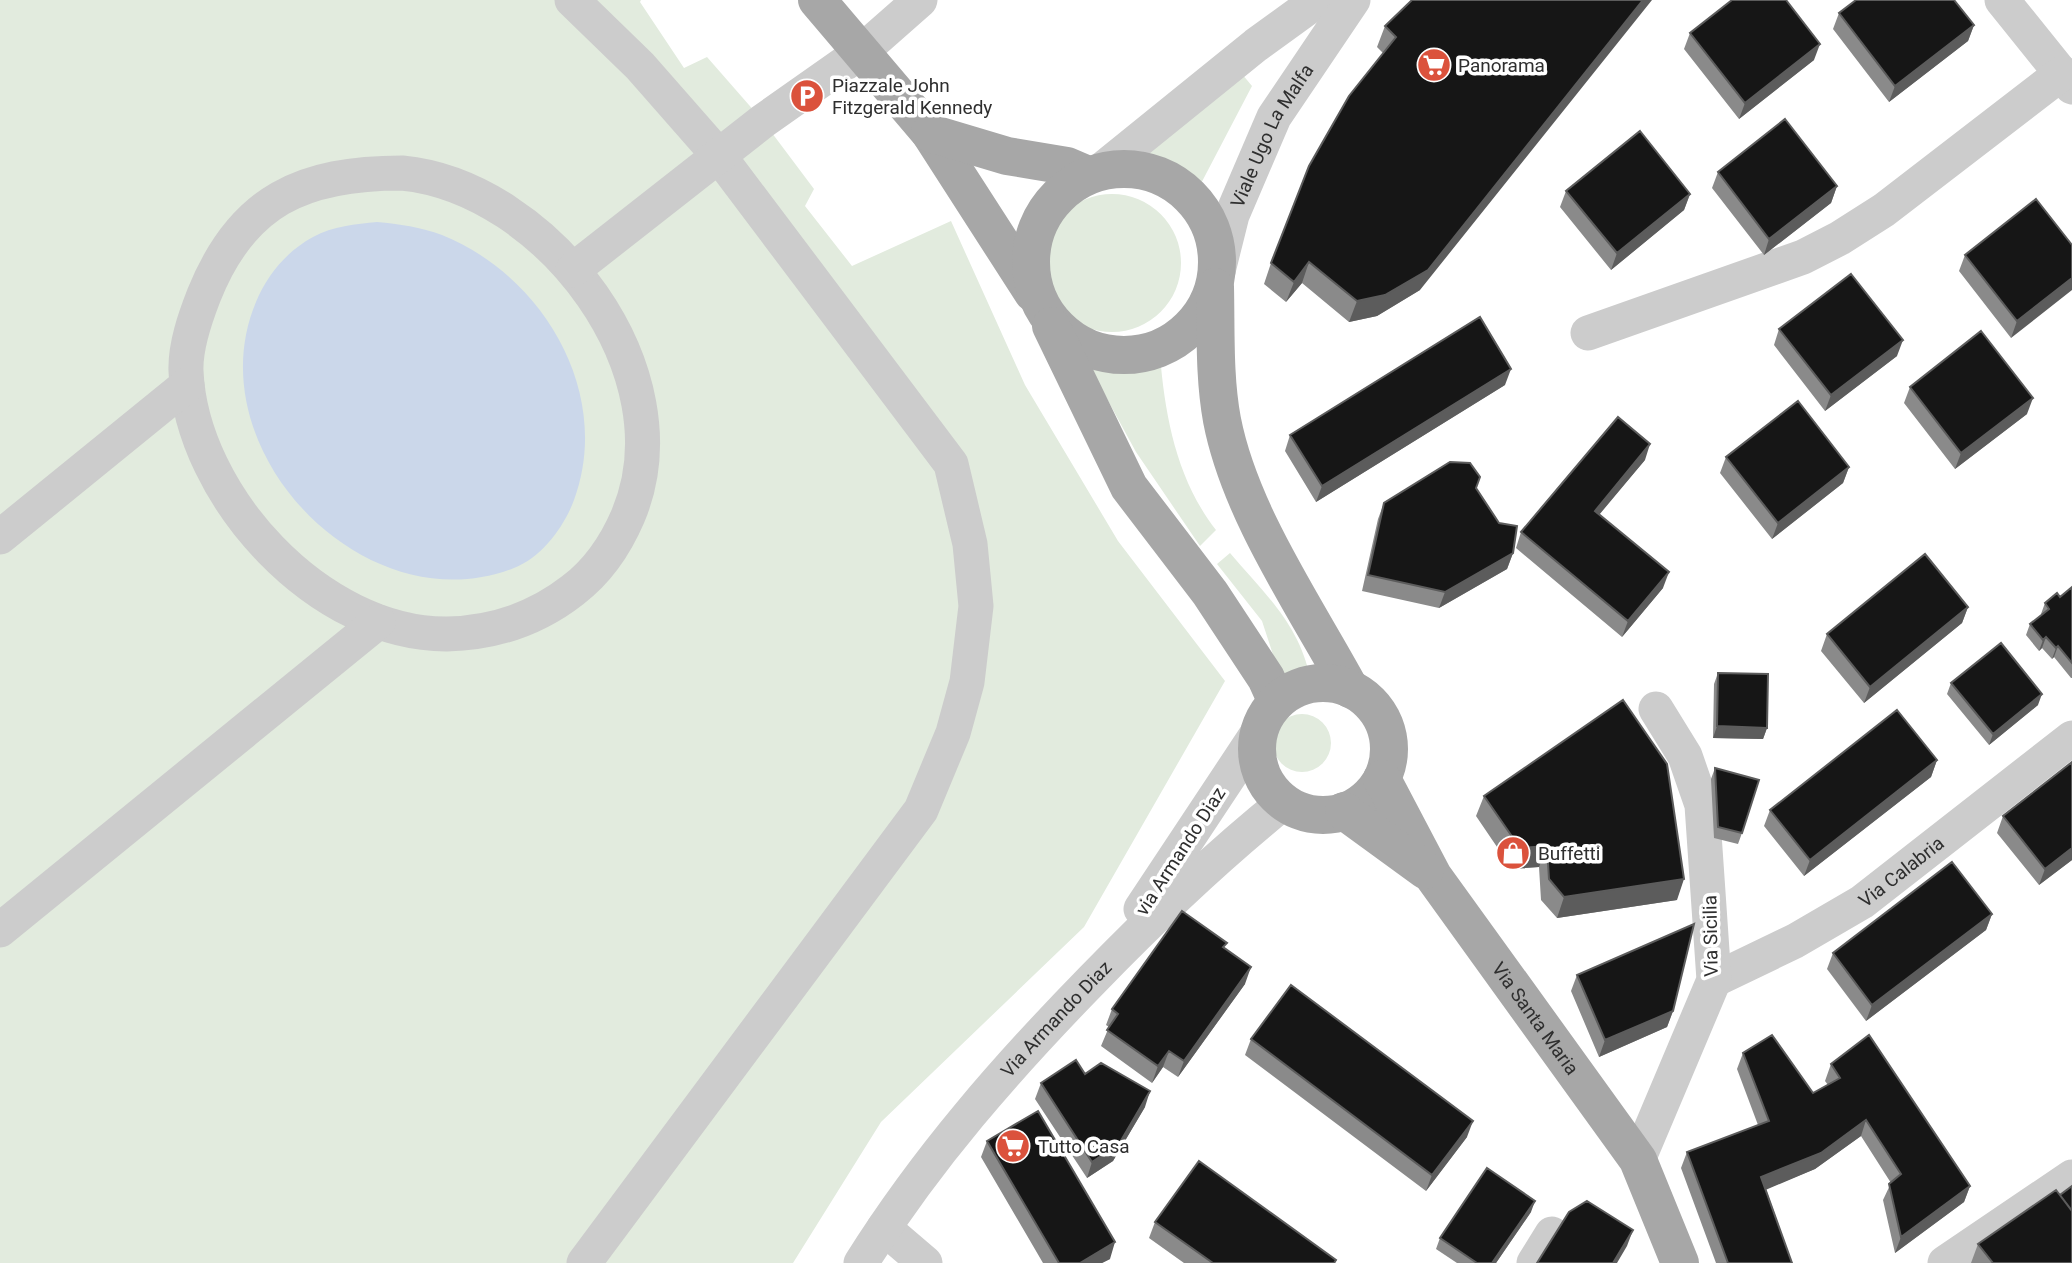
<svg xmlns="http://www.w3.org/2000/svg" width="2072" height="1263" font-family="Roboto,sans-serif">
	<rect width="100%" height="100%" fill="#fff"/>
	<path fill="#e2ebde" d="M0,0H641L640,2L684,68L707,57L763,121L814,189L805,206L852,266L951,221L1025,385L1118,541L1225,681L1084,927L881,1122L793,1263H0Z
		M1242,74L1252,86L1196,193L1161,166L1137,158Z
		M1043 263a69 69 0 1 1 138 0a69 69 0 1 1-138 0Z
		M1160,355C1165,417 1177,480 1216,530L1200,546L1136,452L1088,364L1126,363Z
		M1230,553C1264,593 1300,625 1310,678L1283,685L1262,621L1217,564Z
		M1273 743a29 29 0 1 1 58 0a29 29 0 1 1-58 0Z"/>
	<path fill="#cbd7ea" d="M377,222C399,224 421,227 442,235C544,276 613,394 574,500C564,527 542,557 514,568C365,627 194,449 256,302C267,275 287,251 313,237C333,226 356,224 377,222Z"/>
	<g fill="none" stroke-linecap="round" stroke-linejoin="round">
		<g stroke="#ccc" stroke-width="35">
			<path d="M572,0L640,66L719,156L951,464L970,544L976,606L967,682L953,733L921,810L584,1263"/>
			<path d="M2002,0L2072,87"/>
			<path d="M1099,172L1256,45L1318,0"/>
			<path d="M402,173C547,187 689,372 628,516C616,544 598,571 573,590C536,619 495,633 447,634C320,635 191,496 186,371C185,346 195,318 204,295C242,200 303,173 402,173Z"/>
			<path d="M573,270L763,121L861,52L920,0"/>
			<path id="s1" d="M1215,283L1232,215L1274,117L1353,0"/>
			<path d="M1588,333L1803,257L1840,238L1884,210L2062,73"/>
			<path d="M0,537L187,385"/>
			<path d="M1141,909L1259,731"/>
			<path d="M0,930L378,622"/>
			<path id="s2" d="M1714,980L1795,941L1862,902L2072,738"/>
			<path d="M1638,1160L1714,980L1702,805L1685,756L1656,709"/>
			<path d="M884,1228L925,1263"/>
			<path id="s3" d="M861,1263C927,1158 1006,1068 1092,980C1153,917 1215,858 1283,803"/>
			<path d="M1534,1263L1552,1234"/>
			<path d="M1945,1263L2072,1177"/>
		</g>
		<g stroke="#a7a7a7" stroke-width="38">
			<path d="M817,0L930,133L1033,293"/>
			<path d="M930,133L1007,156L1067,166L1088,175"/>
			<circle cx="1124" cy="262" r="93"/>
			<path d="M1215,287C1216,331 1214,377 1222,420C1240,513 1305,606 1350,689"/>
			<path d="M1051,326L1129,487L1210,593L1266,678L1276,700"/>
			<circle cx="1323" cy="749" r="66"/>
			<path id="s4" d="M1382,779L1433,876L1638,1160L1680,1263"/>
			<path d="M1344,811L1425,870"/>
		</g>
	</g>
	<path fill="#8a8a8a" d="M1412,0L1420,290L1377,316L1349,322L1302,283L1286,302L1264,284L1271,263L1383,53L1377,47L1385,26Z
		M1839,13L1974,25L1968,41L1889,102L1833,29Z
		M1690,33L1814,60L1739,119L1684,49Z
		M1718,172L1837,186L1831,203L1764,255L1712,188Z
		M1566,191L1690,194L1684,210L1611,270L1560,207Z
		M2072,245L2011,338L1959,271L1965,255Z
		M1779,329L1897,356L1825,411L1774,345Z
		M1505,385L1316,502L1285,451L1290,435Z
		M1910,387L2027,414L1955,469L1904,403Z
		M1726,457L1849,467L1843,483L1772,539L1720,473Z
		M1645,460L1599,514L1663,588L1622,637L1516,548L1521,532Z
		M1476,489L1513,553L1507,569L1439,608L1362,591L1378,519L1384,503Z
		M2072,587V678H2071L2054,657L2052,659L2042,648L2039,651L2026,635L2030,624L2041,615V614L2045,603L2060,597Z
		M1968,607L1962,623L1864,703L1821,651L1827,634Z
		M1718,673L1767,728L1763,739L1713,738L1714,684Z
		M1951,683L2038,705L1989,745L1947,694Z
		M1937,760L1931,777L1804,876L1764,826L1770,810Z
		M2072,762V860L2039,885L1997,833L2003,816Z
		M1715,768L1742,833L1738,844L1714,838L1711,779Z
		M1484,796L1677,900L1557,918L1541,900L1539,867L1512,869L1476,816Z
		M1992,914L1986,930L1866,1021L1827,969L1833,953Z
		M1225,948L1245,984L1178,1077L1163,1067L1152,1083L1101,1046L1109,1027L1106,1025L1112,1009Z
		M1577,975L1673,1011L1667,1027L1599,1057L1571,991Z
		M1251,1039L1467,1137L1426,1191L1245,1055Z
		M1743,1053L1813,1093L1828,1085L1825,1081L1831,1064L1970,1186L1964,1202L1895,1253L1883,1200L1891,1183L1861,1136L1815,1169L1766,1189L1792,1263H1716L1681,1168L1687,1152L1758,1125L1737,1069Z
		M1085,1074L1145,1107L1113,1161L1087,1178L1035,1099L1041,1083Z
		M987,1141L1110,1259L1102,1263H1043L981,1157Z
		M2060,1195L2072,1263H1971L1978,1244Z
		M1531,1212L1496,1263H1457L1436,1249L1440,1238Z
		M1155,1222L1336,1260L1335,1263H1184L1149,1238Z"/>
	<path fill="#5c5c5c" d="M1643,0H1652L1420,290L1377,316L1349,322L1357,301Z
		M1974,25L1968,41L1889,102L1895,86Z
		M1820,44L1814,60L1739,119L1745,103Z
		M1837,186L1831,203L1764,255L1769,239Z
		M1690,194L1684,210L1611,270L1617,253Z
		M1309,262L1302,283L1286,302L1294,282Z
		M2072,278V290L2011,338L2017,321Z
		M1903,340L1897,356L1825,411L1831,395Z
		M1511,369L1505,385L1316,502L1322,486Z
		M2033,398L2027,414L1955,469L1961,453Z
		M1650,444L1645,460L1589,527L1595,511Z
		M1849,467L1843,483L1772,539L1778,523Z
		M1513,553L1507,569L1439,608L1445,592Z
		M1669,572L1663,588L1622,637L1628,621Z
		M1968,607L1962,623L1864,703L1870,687Z
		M2046,637L2042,648L2039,651L2043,640Z
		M2058,646L2054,657L2052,659L2056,648Z
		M2042,694L2038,705L1989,745L1993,734Z
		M1717,726L1767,728L1763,739L1713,738Z
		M1937,760L1931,777L1804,876L1810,860Z
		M1547,846L1539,867L1512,869L1520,848Z
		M2072,848V860L2039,885L2045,869Z
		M1684,879L1677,900L1557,918L1564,897Z
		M1992,914L1986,930L1866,1021L1872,1005Z
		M1251,967L1245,984L1178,1077L1184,1061Z
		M1673,1011L1667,1027L1599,1057L1605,1040Z
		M1169,1051L1163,1067L1152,1083L1158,1066Z
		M1150,1091L1145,1107L1113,1161L1087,1178L1092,1162Z
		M1866,1120L1861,1136L1815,1169L1756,1194L1761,1177Z
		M1473,1121L1467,1137L1426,1191L1432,1175Z
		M1970,1186L1964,1202L1895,1253L1901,1237Z
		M1535,1201L1531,1212L1496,1263H1492Z
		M1633,1230L1627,1246L1617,1263H1613Z
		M1115,1242L1110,1259L1102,1263H1080Z"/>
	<path fill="#161616" stroke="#5c5c5c" stroke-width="2" d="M1412,0H1643L1428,270L1385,295L1357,301L1309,262L1294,282L1271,263L1309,166L1349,96L1396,37L1385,26Z
		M1732,0H1786L1820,44L1745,103L1690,33Z
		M1856,0H1954L1974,25L1895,86L1839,13Z
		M1785,119L1837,186L1769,239L1718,172Z
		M1640,131L1690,194L1617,253L1566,191Z
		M2036,199L2072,245V278L2017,321L1965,255Z
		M1851,274L1903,340L1831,395L1779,329Z
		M1480,317L1511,369L1322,486L1290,435Z
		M1981,331L2033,398L1961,453L1910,387Z
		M1798,401L1849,467L1778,523L1726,457Z
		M1618,417L1650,444L1595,511L1669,572L1628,621L1521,532Z
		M1450,462L1470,463L1480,477L1476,488L1499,523L1517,526L1513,553L1445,592L1368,575L1384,503Z
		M1925,554L1968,607L1870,687L1827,634Z
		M2072,587V663L2058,646L2056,648L2046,637L2043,640L2030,624L2049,609L2045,603L2057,593L2060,597Z
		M2001,643L2042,694L1993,734L1951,683Z
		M1718,673L1768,674L1767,728L1717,726Z
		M1623,700L1667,764L1684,879L1564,897L1549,879L1547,846L1520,848L1484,796Z
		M1897,710L1937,760L1810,860L1770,810Z
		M2072,762V848L2045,869L2003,816Z
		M1715,768L1759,780L1742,833L1718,827Z
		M1952,862L1992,914L1872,1005L1833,953Z
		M1182,911L1227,943L1223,947L1251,967L1184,1061L1169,1051L1158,1066L1107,1030L1118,1014L1112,1009Z
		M1694,924L1673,1011L1605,1040L1577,975Z
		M1291,985L1473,1121L1432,1175L1251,1039Z
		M1772,1035L1813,1093L1840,1078L1831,1064L1869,1035L1970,1186L1901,1237L1889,1184L1901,1174L1866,1120L1821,1153L1761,1177L1792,1263H1728L1687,1152L1769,1121L1743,1053Z
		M1076,1060L1085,1074L1101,1063L1150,1091L1119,1144L1092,1162L1041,1083Z
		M1038,1111L1115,1242L1080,1263H1059L987,1141Z
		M1199,1161L1336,1260L1334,1263H1213L1155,1222Z
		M1487,1168L1535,1201L1492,1263H1477L1440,1238Z
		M2072,1186V1211L2060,1195Z
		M2056,1190L2072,1211V1263H1993L1978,1244Z
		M1587,1201L1633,1230L1613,1263H1537L1569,1212Z"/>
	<defs>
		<g id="supermarket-disc" transform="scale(1.75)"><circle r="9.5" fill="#db523c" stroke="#fff"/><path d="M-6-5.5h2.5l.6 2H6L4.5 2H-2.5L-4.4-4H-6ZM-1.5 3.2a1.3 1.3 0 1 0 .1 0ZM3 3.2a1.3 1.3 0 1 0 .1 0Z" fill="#fff"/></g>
		<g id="parking-disc" transform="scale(1.75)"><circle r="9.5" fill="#db523c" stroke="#fff"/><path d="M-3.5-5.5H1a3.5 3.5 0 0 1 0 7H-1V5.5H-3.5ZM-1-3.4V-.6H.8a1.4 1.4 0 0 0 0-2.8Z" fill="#fff"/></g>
		<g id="shop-disc" transform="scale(1.75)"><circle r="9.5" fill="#db523c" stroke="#fff"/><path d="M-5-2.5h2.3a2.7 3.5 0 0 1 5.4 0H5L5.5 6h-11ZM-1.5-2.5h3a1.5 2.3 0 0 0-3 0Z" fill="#fff"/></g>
	</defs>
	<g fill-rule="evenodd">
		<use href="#supermarket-disc" x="1434" y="65"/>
		<use href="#parking-disc" x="807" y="96"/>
		<use href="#shop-disc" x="1513" y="853"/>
		<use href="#supermarket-disc" x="1013" y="1146"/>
	</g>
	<g text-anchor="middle" stroke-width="7" stroke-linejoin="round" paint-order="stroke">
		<g font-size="19" fill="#2f2f2f" stroke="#fff" text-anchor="start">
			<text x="1458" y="72">Panorama</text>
			<text x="832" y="92">Piazzale John<tspan x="832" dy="22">Fitzgerald Kennedy</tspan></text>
			<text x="1538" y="860">Buffetti</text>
			<text x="1038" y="1153">Tutto Casa</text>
		</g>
		<g font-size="19" fill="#2f2f2f" stroke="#fff">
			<text dy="7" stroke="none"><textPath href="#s1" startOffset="159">Viale Ugo La Malfa</textPath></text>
			<text transform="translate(1180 851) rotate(-57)" y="7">via Armando Diaz</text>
			<text dy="7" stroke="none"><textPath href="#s2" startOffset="217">Via Calabria</textPath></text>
			<text transform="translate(1710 936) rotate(-91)" y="7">Via Sicilia</text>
			<text dy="7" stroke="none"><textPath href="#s3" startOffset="313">Via Armando Diaz</textPath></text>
			<text dy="7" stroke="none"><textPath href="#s4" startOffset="285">Via Santa Maria</textPath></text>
		</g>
	</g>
</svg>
